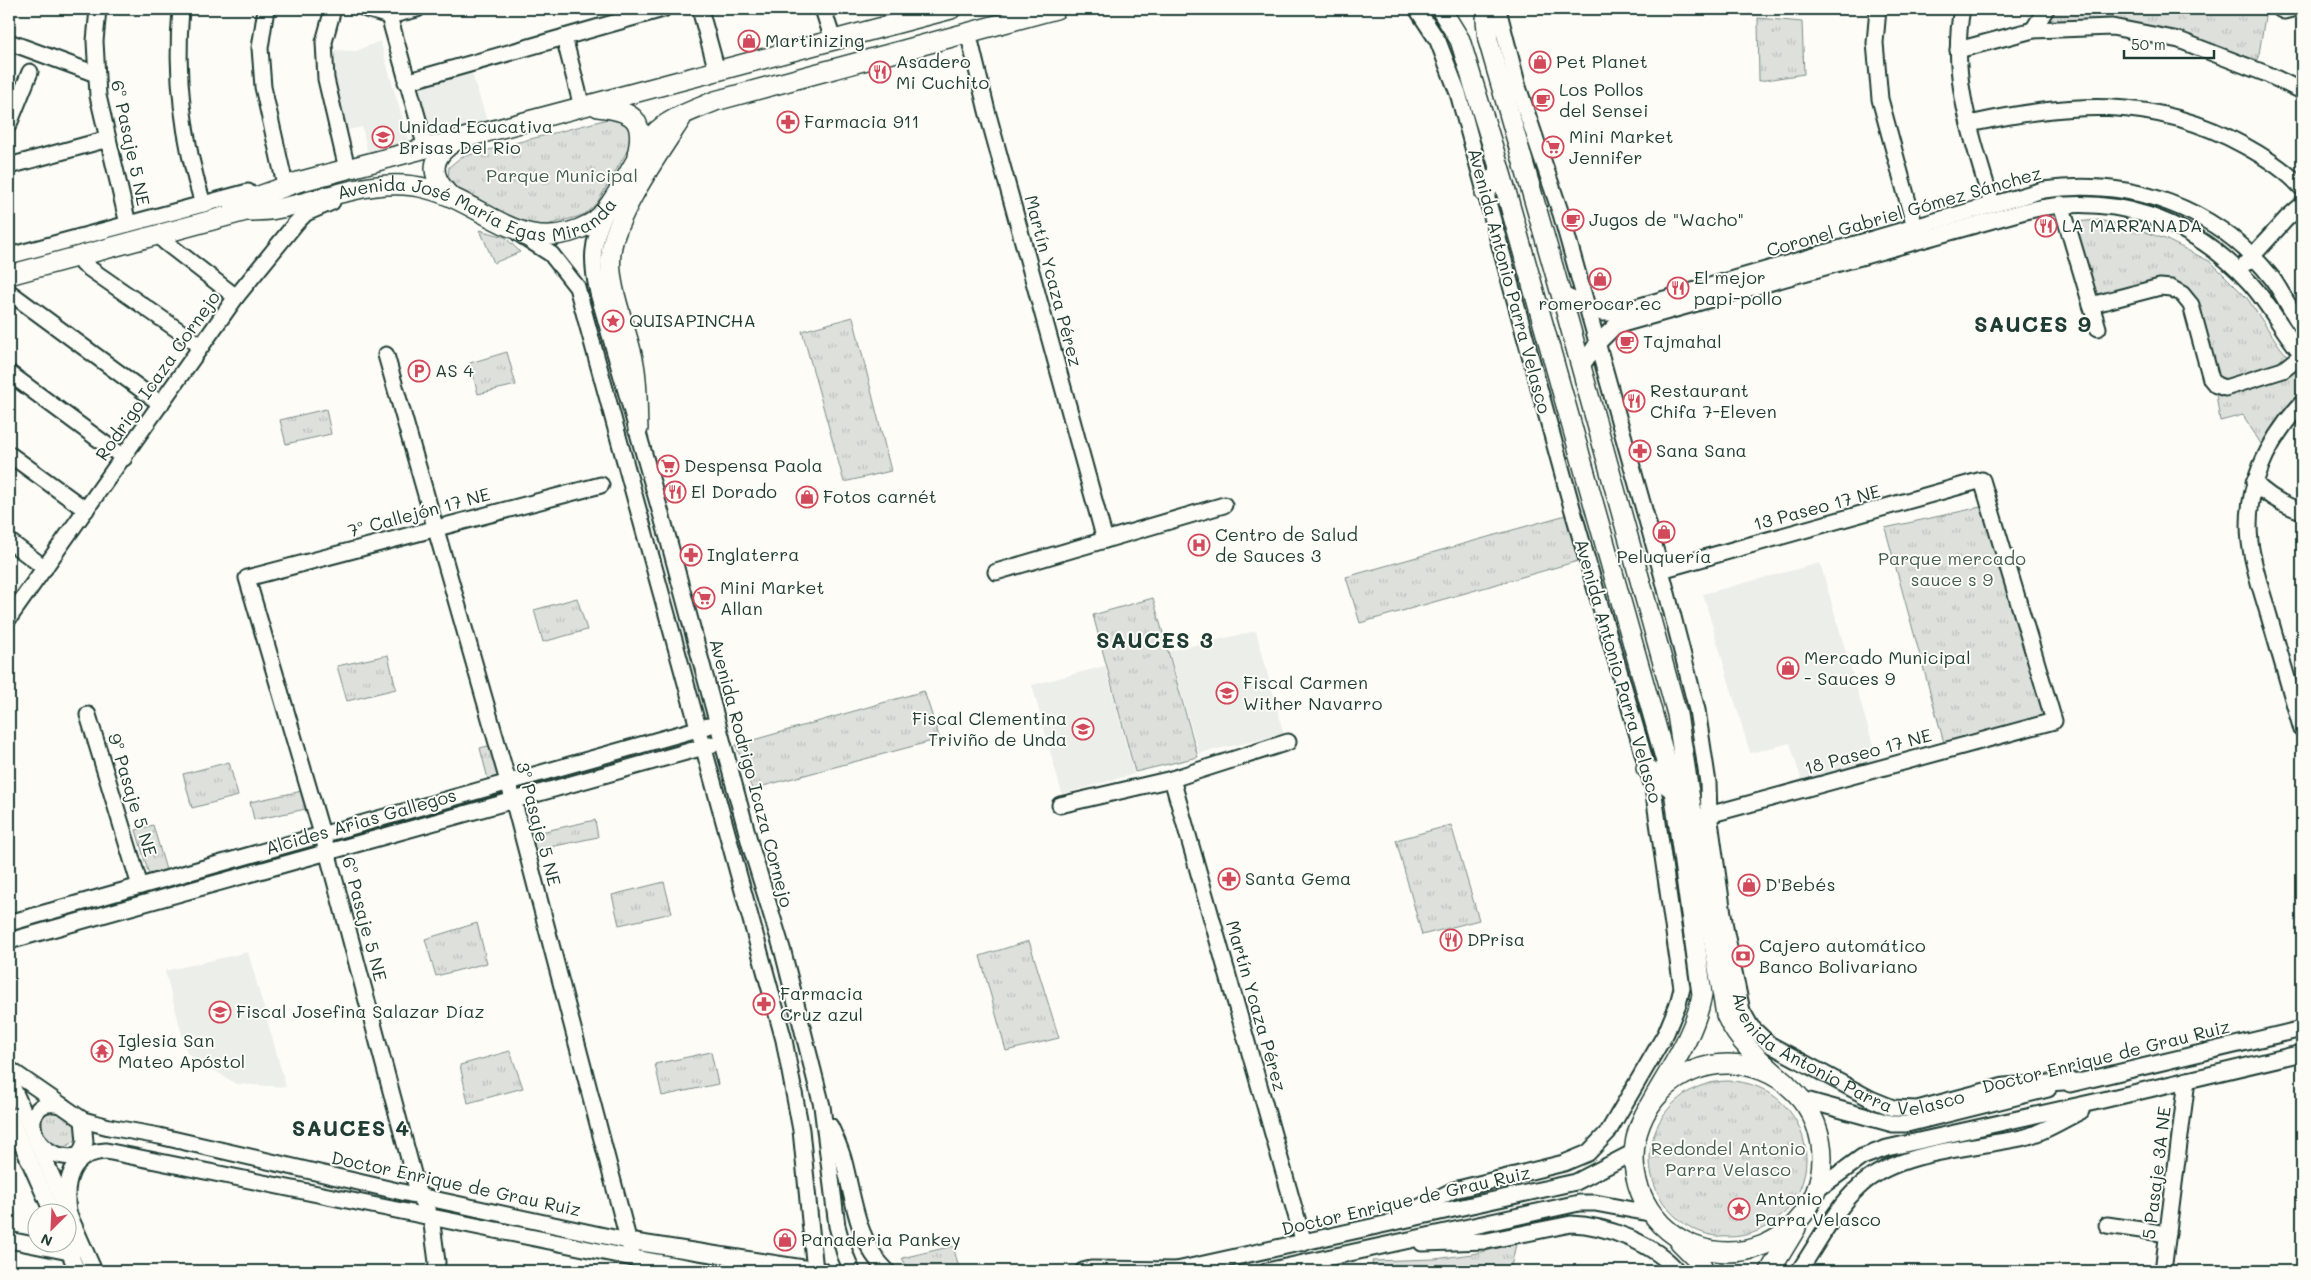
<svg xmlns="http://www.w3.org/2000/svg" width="2311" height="1280" font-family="Mali,sans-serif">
	<defs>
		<pattern id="park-tufts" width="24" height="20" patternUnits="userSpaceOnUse" patternTransform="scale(1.25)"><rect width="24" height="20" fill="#dde0db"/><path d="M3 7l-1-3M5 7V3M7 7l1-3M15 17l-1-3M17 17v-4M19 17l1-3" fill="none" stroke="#bdc1bd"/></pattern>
	</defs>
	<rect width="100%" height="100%" fill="#fdfcf7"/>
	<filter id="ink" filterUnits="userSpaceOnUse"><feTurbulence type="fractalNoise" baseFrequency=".02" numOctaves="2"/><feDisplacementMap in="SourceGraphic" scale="10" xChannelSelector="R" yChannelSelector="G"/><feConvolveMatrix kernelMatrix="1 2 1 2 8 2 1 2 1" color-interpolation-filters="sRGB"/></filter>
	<g filter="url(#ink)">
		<path fill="#eceee9" d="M380,41L410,145L368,154L362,127L347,130L333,86V50L356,51Z
			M471,70L488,124L434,138L417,86Z
			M1820,563L1878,762L1802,782L1790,743L1750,753L1703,594Z
			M1256,631L1284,735L1199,753L1169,651Z
			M1105,666L1134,774L1062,794L1032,685Z
			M248,952L286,1087L236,1084L187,1053L165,971Z"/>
		<path fill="url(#park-tufts)" stroke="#7e8e88" d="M2049,9H2260L2265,17L2258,60L2170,35L2041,29Z
			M1758,18L1802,22L1804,74L1759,81Z
			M612,118L621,119L632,131L629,148L597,203L585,214L577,217L543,226H533L518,222L453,186L448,180L449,167L461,157Z
			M2098,220L2128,226L2165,239L2211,262L2247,298L2280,347L2300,371L2302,378V395L2261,444L2243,415L2220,421L2208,340L2200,310L2177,295L2165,294L2133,300L2095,302L2075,222Z
			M480,230L505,237L520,252L494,263Z
			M853,317L891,471L844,482L802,331Z
			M507,352L516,385L478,394L470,363Z
			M326,409L331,434L286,444L280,420Z
			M1990,505L2045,716L1944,743L1885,528Z
			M1566,515L1578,561L1360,623L1346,577Z
			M577,598L587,630L543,642L534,610Z
			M1153,598L1198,757L1135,772L1093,615Z
			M388,655L396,689L347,701L337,666Z
			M924,691L940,739L752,789L736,745Z
			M492,745L499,776L488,779L480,748Z
			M229,762L238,796L192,808L183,774Z
			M302,791L306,809L254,820L250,802Z
			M595,820L598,837L531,851L527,835Z
			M153,825L166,870L149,875L136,830Z
			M1451,825L1479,920L1422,935L1396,840Z
			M664,882L672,913L619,925L612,895Z
			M477,923L487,963L436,976L425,939Z
			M1029,941L1059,1038L1006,1051L980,956Z
			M510,1051L523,1088L468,1103L460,1065Z
			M711,1052L718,1084L662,1096L655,1064Z
			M1650 1159a78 78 0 1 1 156 0a78 78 0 1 1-156 0Z
			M54,1109C61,1114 70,1118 75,1124C86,1136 69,1148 58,1148L41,1138C40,1120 37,1118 54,1109Z
			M1516,1244L1510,1271H1395L1373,1267L1372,1261L1435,1259L1472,1254Z
			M953,1246L960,1271H909L902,1258Z"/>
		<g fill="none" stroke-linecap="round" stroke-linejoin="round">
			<g stroke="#1f3d34" stroke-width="19">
				<g id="minor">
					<path d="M98,9L95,41L98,96L128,224"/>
					<path d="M181,9C175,76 183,140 203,204"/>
					<path d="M266,9L260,48L263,87L284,180"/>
					<path d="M333,9L324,42L326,79L347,169"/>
					<path d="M366,9L389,16L417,9"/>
					<path d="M387,9L426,148"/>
					<path d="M700,9L717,71"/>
					<path d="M823,9L833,40"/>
					<path id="s1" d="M1498,9L1518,87L1561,214L1661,570L1697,710L1708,783L1709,814L1725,928L1742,1011L1751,1027L1769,1044L1871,1099L1893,1108L1917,1109L2004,1086L2079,1081"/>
					<path d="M1878,9L1875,43L1880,99L1917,235"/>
					<path d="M1962,9C1949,76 1973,140 1992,204"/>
					<path d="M2280,9L2284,11L2292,9"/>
					<path d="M2033,30L2046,9"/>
					<path d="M968,32L987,111L1105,540"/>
					<path d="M564,37L582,107"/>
					<path d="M9,42L96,74"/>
					<path d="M1958,50L2033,30L2112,27L2179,40L2267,74L2302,91"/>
					<path d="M406,82L663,9"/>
					<path d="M9,124L30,72"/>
					<path d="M1969,124C2068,103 2151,94 2245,146C2265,157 2287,171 2302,188"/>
					<path d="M9,166L108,139"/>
					<path d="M2061,204L2098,328"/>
					<path d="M606,212C591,243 591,261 598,293L668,538L750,844L783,952L822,1106L837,1226L845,1254L852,1271"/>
					<path d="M518,233L551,254L577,287L784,1040L801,1130L815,1271"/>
					<path d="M165,242L236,297"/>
					<path d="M9,256L248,192"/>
					<path d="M2246,263L2287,218L2302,205"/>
					<path d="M83,264L201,346"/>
					<path d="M9,292L161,404"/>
					<path d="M1561,294L1602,313H1616L2043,190C2131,178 2216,207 2272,278C2283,294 2291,311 2302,327"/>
					<path d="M2091,305L2160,287L2171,288L2182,294L2191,305L2211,379L2216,385L2225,388L2283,370L2302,355"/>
					<path d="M386,355L513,799L633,1258"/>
					<path d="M1581,367L1596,345L1615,326L2025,211C2111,191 2191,218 2250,283C2270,305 2283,332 2302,354"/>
					<path d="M9,373L124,458"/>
					<path d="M2302,403C2267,441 2244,489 2250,542C2253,567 2262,592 2269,616C2280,654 2291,692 2302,730"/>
					<path d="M9,454L86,510"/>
					<path d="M2254,482C2268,497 2283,505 2302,511"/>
					<path d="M9,541L45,568"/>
					<path d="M1661,570L1982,480L2054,721L1701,817"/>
					<path d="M996,572L1224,505"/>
					<path d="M9,618L236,297L296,223L306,213L332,202"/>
					<path d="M88,715L140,886"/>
					<path d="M1172,779L1304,1243"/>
					<path d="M1060,805L1172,779L1288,742"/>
					<path d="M9,923L708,726"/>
					<path d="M9,941L711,745"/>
					<path d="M9,1069L83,1120L109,1127L159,1136L419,1196L628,1241L823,1271"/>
					<path d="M9,1079L94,1271"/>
					<path d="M2070,1084L2302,1029"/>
					<path d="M1802,1099L1893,1124H1907L2048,1089"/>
					<path d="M63,1106C16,1090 24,1172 88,1154"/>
					<path d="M9,1115L52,1212"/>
					<path d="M830,1126C835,1137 841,1149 844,1162C854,1200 857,1242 887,1271"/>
					<path d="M77,1162L85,1142L83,1120"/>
					<path d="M1818,1189L1862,1157L1887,1148L2099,1101L2302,1053"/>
					<path d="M68,1212C64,1182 70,1153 106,1151L633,1258L708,1271"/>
					<path d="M1392,1221L1454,1190L1564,1163L1588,1153L1608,1132L1666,1033L1678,1004L1682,988L1653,788L1573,511L1458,93L1438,41L1417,9"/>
					<path d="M2107,1225L2168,1234"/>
					<path d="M9,1240L69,1252L83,1247"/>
					<path d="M1422,1243L1487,1241L1571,1224C1606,1225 1655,1244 1677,1271"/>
					<path d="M66,1244L77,1271"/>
					<path d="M436,1271L437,1262L431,1217L419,1196L327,851L247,578L601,485"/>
					<path d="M1083,1271L1091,1269L1179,1270"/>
					<path d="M1172,1271L1576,1182L1634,1152"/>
					<path d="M1267,1271L1579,1203H1595L1654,1214"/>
					<path d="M1799,1271C1818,1243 1836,1207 1861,1185C1899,1151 1973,1148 2021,1138C2041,1134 2063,1120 2081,1111"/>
					<path d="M2163,1271L2187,1080"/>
				</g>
			</g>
			<g stroke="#1f3d34" stroke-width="22">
				<g id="major">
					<path d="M1441,9L1460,40L1500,170L1674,790L1702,994C1695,1036 1667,1073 1647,1110"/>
					<path d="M1487,9L1486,20L1488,40L1561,294L1677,714L1693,819L1726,1015C1739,1044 1763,1063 1786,1083"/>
					<path d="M598,107C632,111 646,118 637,155"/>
					<path d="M1485,193L1500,170"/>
					<path d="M450,196C429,175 429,157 457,140"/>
					<path d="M234,205L298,182L951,9"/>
					<path id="s2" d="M9,275L246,211C256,211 267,211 276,209C326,200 377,175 428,189C487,204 524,259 590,224C614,211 633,158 653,135C668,118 695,110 715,101L1056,9"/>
					<path d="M638,429C637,408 638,385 634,364C628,330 607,288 611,253C614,217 660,151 681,119"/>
					<path d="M1646,768L1674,790"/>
					<circle cx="1728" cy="1158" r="94"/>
					<path d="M1680,1242L1699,1261L1704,1271"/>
					<path d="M1770,1271L1796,1228"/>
				</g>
			</g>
			<use href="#minor" stroke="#fdfcf7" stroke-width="15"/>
			<use href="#major" stroke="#fdfcf7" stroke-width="19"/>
		</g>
	</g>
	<defs>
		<g id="shop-ring" transform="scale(1.125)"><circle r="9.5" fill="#fdfcf7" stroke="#d1495b" stroke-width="1.5"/><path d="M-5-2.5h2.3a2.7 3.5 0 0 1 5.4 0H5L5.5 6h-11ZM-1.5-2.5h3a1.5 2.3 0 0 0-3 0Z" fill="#d1495b"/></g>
		<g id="restaurant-ring" transform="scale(1.125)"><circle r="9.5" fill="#fdfcf7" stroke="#d1495b" stroke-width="1.5"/><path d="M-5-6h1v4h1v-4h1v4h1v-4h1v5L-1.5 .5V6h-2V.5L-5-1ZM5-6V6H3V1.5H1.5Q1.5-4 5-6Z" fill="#d1495b"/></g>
		<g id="cafe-ring" transform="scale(1.125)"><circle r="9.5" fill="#fdfcf7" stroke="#d1495b" stroke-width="1.5"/><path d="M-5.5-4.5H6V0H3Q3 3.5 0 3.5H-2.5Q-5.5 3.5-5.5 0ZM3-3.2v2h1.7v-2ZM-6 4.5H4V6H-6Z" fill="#d1495b"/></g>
		<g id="pharmacy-ring" transform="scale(1.125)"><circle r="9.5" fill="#fdfcf7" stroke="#d1495b" stroke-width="1.5"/><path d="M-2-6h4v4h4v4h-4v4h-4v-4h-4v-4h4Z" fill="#d1495b"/></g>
		<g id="school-ring" transform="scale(1.125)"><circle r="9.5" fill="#fdfcf7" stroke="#d1495b" stroke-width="1.5"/><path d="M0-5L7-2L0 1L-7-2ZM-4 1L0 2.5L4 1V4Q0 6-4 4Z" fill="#d1495b"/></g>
		<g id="supermarket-ring" transform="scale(1.125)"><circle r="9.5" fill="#fdfcf7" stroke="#d1495b" stroke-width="1.5"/><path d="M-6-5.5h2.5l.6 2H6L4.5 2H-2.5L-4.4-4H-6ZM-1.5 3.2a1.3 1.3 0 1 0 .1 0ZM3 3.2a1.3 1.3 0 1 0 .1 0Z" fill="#d1495b"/></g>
		<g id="sight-ring" transform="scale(1.125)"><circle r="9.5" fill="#fdfcf7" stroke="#d1495b" stroke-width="1.5"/><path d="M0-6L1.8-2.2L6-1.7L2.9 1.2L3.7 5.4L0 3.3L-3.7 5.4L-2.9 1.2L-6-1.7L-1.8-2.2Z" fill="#d1495b"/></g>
		<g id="parking-ring" transform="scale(1.125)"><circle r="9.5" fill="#fdfcf7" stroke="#d1495b" stroke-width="1.5"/><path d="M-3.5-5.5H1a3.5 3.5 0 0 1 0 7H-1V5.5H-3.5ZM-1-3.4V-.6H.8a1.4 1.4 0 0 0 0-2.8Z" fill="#d1495b"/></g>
		<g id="hospital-ring" transform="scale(1.125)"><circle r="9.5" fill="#fdfcf7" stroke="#d1495b" stroke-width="1.5"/><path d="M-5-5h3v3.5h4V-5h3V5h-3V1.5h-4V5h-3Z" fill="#d1495b"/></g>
		<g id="bank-ring" transform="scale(1.125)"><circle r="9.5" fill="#fdfcf7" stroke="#d1495b" stroke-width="1.5"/><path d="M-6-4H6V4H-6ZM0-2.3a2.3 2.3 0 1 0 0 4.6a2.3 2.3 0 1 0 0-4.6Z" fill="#d1495b"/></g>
		<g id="temple-ring" transform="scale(1.125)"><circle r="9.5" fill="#fdfcf7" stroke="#d1495b" stroke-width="1.5"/><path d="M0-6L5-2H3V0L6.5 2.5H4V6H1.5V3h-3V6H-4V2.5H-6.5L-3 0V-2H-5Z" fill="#d1495b"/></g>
	</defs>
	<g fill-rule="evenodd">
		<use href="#shop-ring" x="749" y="41"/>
		<use href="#shop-ring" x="1540" y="62"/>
		<use href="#restaurant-ring" x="880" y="72"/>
		<use href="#cafe-ring" x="1543" y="100"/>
		<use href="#pharmacy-ring" x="788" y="122"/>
		<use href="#school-ring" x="383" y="137"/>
		<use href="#supermarket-ring" x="1553" y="147"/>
		<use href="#cafe-ring" x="1573" y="220"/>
		<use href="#restaurant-ring" x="2046" y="226"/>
		<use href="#shop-ring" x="1600" y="279"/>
		<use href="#restaurant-ring" x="1678" y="288"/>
		<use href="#sight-ring" x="613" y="321"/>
		<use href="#cafe-ring" x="1627" y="342"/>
		<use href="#parking-ring" x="419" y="371"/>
		<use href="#restaurant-ring" x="1634" y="401"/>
		<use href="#pharmacy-ring" x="1640" y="451"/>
		<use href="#supermarket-ring" x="668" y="466"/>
		<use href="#restaurant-ring" x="675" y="492"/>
		<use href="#shop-ring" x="807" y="497"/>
		<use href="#shop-ring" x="1664" y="532"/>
		<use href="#hospital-ring" x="1199" y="545"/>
		<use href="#pharmacy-ring" x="691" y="555"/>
		<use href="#supermarket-ring" x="704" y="598"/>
		<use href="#shop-ring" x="1788" y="668"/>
		<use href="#school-ring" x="1227" y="693"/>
		<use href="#school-ring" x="1083" y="729"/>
		<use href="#pharmacy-ring" x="1229" y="879"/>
		<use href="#shop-ring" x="1749" y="885"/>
		<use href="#restaurant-ring" x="1451" y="940"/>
		<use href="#bank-ring" x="1743" y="956"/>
		<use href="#pharmacy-ring" x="764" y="1004"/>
		<use href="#school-ring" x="220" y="1012"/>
		<use href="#temple-ring" x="102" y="1051"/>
		<use href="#sight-ring" x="1739" y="1209"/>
		<use href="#shop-ring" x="785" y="1240"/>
	</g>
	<g text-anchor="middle" stroke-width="4" stroke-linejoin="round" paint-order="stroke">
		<g font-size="18" fill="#1f3d34" stroke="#fdfcf7" text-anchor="start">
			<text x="765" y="47">Martinizing</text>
			<text x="896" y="68">Asadero<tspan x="896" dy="21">Mi Cuchito</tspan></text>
			<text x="1556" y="68">Pet Planet</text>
			<text x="1559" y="96">Los Pollos<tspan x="1559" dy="21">del Sensei</tspan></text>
			<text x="804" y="128">Farmacia 911</text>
			<text x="399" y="133">Unidad Ecucativa<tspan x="399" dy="21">Brisas Del Rio</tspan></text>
			<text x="1569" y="143">Mini Market<tspan x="1569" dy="21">Jennifer</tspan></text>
			<text x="1589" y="226">Jugos de "Wacho"</text>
			<text x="2062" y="232">LA MARRANADA</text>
			<text x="1694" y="284">El mejor<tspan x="1694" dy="21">papi-pollo</tspan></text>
			<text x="1600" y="310" text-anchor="middle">romerocar.ec</text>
			<text x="629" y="327">QUISAPINCHA</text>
			<text x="1643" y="348">Tajmahal</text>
			<text x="435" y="377">AS 4</text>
			<text x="1650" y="397">Restaurant<tspan x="1650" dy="21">Chifa 7-Eleven</tspan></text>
			<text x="1656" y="457">Sana Sana</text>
			<text x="684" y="472">Despensa Paola</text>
			<text x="691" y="498">El Dorado</text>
			<text x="823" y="503">Fotos carnét</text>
			<text x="1215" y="541">Centro de Salud<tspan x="1215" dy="21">de Sauces 3</tspan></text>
			<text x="707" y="561">Inglaterra</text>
			<text x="1664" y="563" text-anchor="middle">Peluquería</text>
			<text x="720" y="594">Mini Market<tspan x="720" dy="21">Allan</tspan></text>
			<text x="1804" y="664">Mercado Municipal<tspan x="1804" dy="21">- Sauces 9</tspan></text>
			<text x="1243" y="689">Fiscal Carmen<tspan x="1243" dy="21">Wither Navarro</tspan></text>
			<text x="1067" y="725" text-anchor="end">Fiscal Clementina<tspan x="1067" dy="21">Triviño de Unda</tspan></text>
			<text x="1245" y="885">Santa Gema</text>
			<text x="1765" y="891">D'Bebés</text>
			<text x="1467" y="946">DPrisa</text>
			<text x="1759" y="952">Cajero automático<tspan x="1759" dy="21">Banco Bolivariano</tspan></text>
			<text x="780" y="1000">Farmacia<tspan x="780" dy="21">Cruz azul</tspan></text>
			<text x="236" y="1018">Fiscal Josefina Salazar Díaz</text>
			<text x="118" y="1047">Iglesia San<tspan x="118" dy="21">Mateo Apóstol</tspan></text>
			<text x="1755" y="1205">Antonio<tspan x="1755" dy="21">Parra Velasco</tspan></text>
			<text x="801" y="1246">Panaderia Pankey</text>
		</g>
		<g font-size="18" fill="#1f3d34" stroke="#fdfcf7">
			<text transform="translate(130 143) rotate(78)" y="6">6º Pasaje 5 NE</text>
			<text dy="6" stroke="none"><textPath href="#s2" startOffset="488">Avenida José María Egas Miranda</textPath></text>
			<text transform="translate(1904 212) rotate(-16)" y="6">Coronel Gabriel Gómez Sánchez</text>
			<text transform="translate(1053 281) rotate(75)" y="6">Martín Ycaza Pérez</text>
			<text transform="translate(1509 281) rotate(75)" y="6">Avenida Antonio Parra Velasco</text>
			<text transform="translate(158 376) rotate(-55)" y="6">Rodrigo Icaza Cornejo</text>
			<text transform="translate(1817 508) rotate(-15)" y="6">13 Paseo 17 NE</text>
			<text transform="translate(419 513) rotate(-15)" y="6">7º Callejón 17 NE</text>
			<text transform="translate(1618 671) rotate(74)" y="6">Avenida Antonio Parra Velasco</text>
			<text transform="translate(1868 752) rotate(-15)" y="6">18 Paseo 17 NE</text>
			<text transform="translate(751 773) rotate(75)" y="6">Avenida Rodrigo Icaza Cornejo</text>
			<text transform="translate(132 795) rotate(73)" y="6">9º Pasaje 5 NE</text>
			<text transform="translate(361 822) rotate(-16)" y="6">Alcides Arias Gallegos</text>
			<text transform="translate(538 824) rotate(75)" y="6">3º Pasaje 5 NE</text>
			<text transform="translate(364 919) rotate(75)" y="6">6º Pasaje 5 NE</text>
			<text transform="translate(1256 1006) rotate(74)" y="6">Martín Ycaza Pérez</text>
			<text dy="6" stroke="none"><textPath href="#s1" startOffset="1152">Avenida Antonio Parra Velasco</textPath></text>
			<text transform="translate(2106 1057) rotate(-14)" y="6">Doctor Enrique de Grau Ruiz</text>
			<text transform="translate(2157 1173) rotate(-83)" y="6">5 Pasaje 3A NE</text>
			<text transform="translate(456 1184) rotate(12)" y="6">Doctor Enrique de Grau Ruiz</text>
			<text transform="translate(1406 1201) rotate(-13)" y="6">Doctor Enrique de Grau Ruiz</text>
		</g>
		<g font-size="18" fill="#455e55" stroke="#fdfcf7">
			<text x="562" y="182">Parque Municipal</text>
			<text x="1952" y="565">Parque mercado<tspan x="1952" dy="21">sauce s 9</tspan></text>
			<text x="1728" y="1155">Redondel Antonio<tspan x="1728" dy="21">Parra Velasco</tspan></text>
		</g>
		<g font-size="22" font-weight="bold" letter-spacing="1" fill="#1f3d34" stroke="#fdfcf7">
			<text x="2033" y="332">SAUCES 9</text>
			<text x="1155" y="648">SAUCES 3</text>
			<text x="351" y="1136">SAUCES 4</text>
		</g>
	</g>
	<rect width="2311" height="1280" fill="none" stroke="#fdfcf7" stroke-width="30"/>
	<rect x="15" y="15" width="2281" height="1250" fill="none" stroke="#1f3d34" stroke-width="2" filter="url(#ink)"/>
	<g transform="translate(52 1228) rotate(204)"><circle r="24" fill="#fdfcf7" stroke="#a4b0a9"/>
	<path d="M0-4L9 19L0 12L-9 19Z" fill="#d1495b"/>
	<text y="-8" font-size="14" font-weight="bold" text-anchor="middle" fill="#1f3d34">N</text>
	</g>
	<path d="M2124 50v8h90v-8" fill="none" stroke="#1f3d34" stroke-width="2.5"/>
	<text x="2131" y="50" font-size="15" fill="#1f3d34" stroke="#fdfcf7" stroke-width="4" paint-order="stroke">50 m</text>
</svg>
